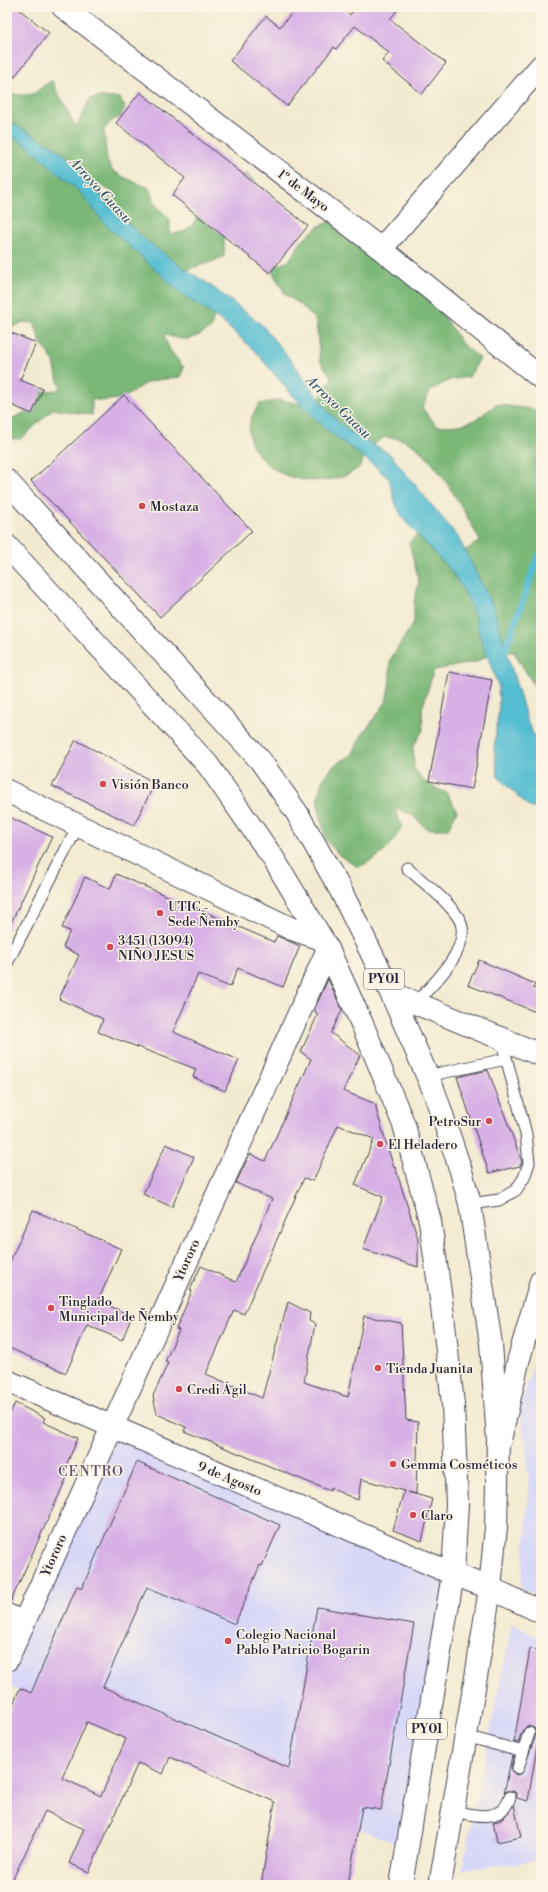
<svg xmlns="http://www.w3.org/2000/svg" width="548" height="1892" font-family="'Libre Bodoni',serif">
	<rect width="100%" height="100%" fill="#fcf5e5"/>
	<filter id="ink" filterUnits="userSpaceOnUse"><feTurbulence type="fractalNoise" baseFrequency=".025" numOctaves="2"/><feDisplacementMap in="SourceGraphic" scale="8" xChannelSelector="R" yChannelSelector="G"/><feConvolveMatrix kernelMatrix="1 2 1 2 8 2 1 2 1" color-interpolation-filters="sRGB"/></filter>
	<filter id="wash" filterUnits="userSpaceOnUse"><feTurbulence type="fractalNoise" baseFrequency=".012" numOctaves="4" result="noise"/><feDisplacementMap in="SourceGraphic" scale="16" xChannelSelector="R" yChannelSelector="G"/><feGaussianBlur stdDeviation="0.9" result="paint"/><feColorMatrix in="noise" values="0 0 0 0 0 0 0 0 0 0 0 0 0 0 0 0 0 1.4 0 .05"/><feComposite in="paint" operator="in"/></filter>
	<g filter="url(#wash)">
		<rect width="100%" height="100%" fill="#f3ebd1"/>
		<path fill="#d7d7f8" d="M541,1338V1598L521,1587L529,1494L527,1454L520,1409Z
			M111,1427L453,1574L407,1848L7,1686V1660Z
			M512,1624L541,1638V1860L462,1870Z"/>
		<path fill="#7bb878" stroke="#4e6d5a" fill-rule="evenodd" d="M52,81L76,127L90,99L101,97L120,98L125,107L120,117L111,121L104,130L107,161L112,170L121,176L149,188L155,204L170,220V232L172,234L183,232L192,226L203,208L236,174L247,175L255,181L256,191L224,237V256C211,264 198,265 184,271L216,308L211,328C190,341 187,342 163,334L170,350L184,368L180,377C169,379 157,379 146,383C139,386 135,391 128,395C119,400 103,402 92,399V415L53,409L21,439H7V425L9,420L28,411L38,392L59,390L61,385L58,382L54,362L41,343L34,323L23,322L13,327L7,325V93C15,95 29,97 36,92C43,87 44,84 52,81ZM87,178L115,193L117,198L114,199L93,192Z
			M337,219L439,308L462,344L480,358L469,377L450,380L431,390L422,408L437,426C466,426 474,423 496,404L537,410L541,413V707L535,687L514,652H494L476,662L434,670L422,709L423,730L413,747L414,769L428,785L447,793L457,811L448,829H427L412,815L394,807L402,826C390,849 381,857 358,867L340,856L326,840L317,802L322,781L333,766L352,755L360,738L386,702L390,681V660L414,622V602L419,582L409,542L426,527L461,553L480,541C466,513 434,454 406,441C400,438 391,438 385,437L367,448L360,467C354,471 347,476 341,477C312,486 276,479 258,454C251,445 247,436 250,423C251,417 256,410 259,404L280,400L301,404L322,396L332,378L320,361L316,321L302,306L286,295L270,268L289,261L301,242L317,227Z"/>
		<path fill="#55bdd2" stroke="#3c7086" d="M7,121L53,146L78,166L108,205L146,240L176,263L210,285L261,324L293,363L330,414L350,432L389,453L458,537L493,606L527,720L541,752V810L529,807L498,777L494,749L499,706L498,685L479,634L475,617L466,595L452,572L404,520L396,505L389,479L371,463L328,431L292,395L255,351L220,320L183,295L105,224L80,192L26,145L7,133Z"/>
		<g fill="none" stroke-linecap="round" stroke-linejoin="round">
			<path stroke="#55bdd2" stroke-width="7" d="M503,656L538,557L541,553"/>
		</g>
		<g id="blocks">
			<path fill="#d7b0e6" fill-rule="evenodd" d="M7,7H16L49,33L7,86Z
				M297,7H340L350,15L356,7H400L390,19L446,63L422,94L382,61L389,53L355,26L336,49L334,47L287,106L230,61L266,16L280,27Z
				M140,92L308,226L270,273L172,195L185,178L116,123Z
				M7,331L36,343L20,380L43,389L32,414L9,404L7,410Z
				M124,395L252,531L160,617L31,481Z
				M449,672L492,680L472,789L429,781Z
				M76,740L155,783L134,825L52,786Z
				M7,816L52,837L7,931Z
				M116,874L274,942L277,936L300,946L283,987L238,968L230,987L198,974L173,1032L239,1060L225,1091L193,1077L196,1069L98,1032L103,1019L59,999L79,955L63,947L70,931L62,928L85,877L110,889Z
				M479,960L535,984L533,988L541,992V1014L468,985Z
				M328,979L342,1010L331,1033L360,1055L343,1091L376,1104V1109L394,1168L395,1167L418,1239V1267L363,1249L383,1197L355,1185L374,1139L338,1125L313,1181L304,1178L244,1314L234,1310L206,1374L262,1398L288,1302L310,1313L309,1321L315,1324L304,1382L348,1397L364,1316L401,1323L406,1420L418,1422L416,1494L408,1492L432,1499L422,1541L393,1530L404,1491L361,1479L358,1500L330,1488V1491L184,1431L186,1427L157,1414L153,1396L168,1363L165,1362L179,1330L176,1329L192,1291L190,1290L201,1266L236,1282L272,1199L236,1183L250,1154L265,1161L311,1059L301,1052L318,1014L315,1012V1008Z
				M488,1070L522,1162L520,1166L489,1173L457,1077Z
				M166,1144L194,1157L172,1207L143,1194Z
				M33,1210L121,1249L98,1301L132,1316L122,1340L87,1325L66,1373L7,1347V1268Z
				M15,1403L45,1418L43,1422L78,1438L62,1475L67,1477L10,1603H7V1419Z
				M137,1462L280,1525L262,1566L260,1565L235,1624L147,1587L103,1687L289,1768L317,1607L414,1624L381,1810L362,1807L348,1885H261L275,1802L170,1757L163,1774L138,1763L89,1872L69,1863L84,1829L45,1811L10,1885H7V1718L20,1688L31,1693L77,1586L82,1588ZM87,1722L126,1739L101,1796L62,1778Z
				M530,1649L541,1650V1735L539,1734L528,1801L517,1798L516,1793L513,1791H506L504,1794L512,1756L514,1757L511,1766L513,1772L516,1775L522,1773L536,1735L534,1728L527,1726L522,1731L518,1743L514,1742Z
				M514,1805L521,1837L497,1842L493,1822L499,1821L505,1816Z"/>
		</g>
	</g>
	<g filter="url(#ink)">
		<use href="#blocks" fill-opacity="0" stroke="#414052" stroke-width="1"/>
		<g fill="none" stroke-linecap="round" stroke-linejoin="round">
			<g stroke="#414052" stroke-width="13">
				<path id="lane" d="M407,868C424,883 445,898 458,917C476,944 433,985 415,1003
					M7,963L78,826
					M427,1076L506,1059
					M470,1204L499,1200L516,1190L524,1178L529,1163L526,1134L501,1038
					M466,1736L523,1752
					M518,1768L529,1733
					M453,1811C473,1815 502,1824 510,1797"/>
			</g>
			<g stroke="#414052" stroke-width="24">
				<path id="street" d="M63,7L381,249L541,378
					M381,249L541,66
					M7,791L292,929L322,939
					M391,993L541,1055
					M500,1440L518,1362L541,1281
					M7,1615L23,1622"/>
			</g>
			<g stroke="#414052" stroke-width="24">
				<path id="secondary" d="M7,1381L453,1574
					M7,1660L328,949"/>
			</g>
			<g stroke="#414052" stroke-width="24">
				<path id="primary" d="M453,1574L490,1588L541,1612"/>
			</g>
			<g stroke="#414052" stroke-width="24">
				<path id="highway" d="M7,481L260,760L297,813L340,889L391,993L434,1091L461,1171L470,1204L491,1344L498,1440L496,1527L490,1588L477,1671L440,1885
					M7,546L208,765L273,858L328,949L363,1026L404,1125L430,1221L442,1307L453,1404L457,1504L453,1574L401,1885"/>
			</g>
			<use href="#lane" stroke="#fff" stroke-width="11"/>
			<use href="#street" stroke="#fff" stroke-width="22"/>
			<use href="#secondary" stroke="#fff" stroke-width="22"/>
			<use href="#primary" stroke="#fff" stroke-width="22"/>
			<use href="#highway" stroke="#fff" stroke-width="22"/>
		</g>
	</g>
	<g fill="#d1495b" stroke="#fcf5e5" stroke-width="1.5">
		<circle cx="142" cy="506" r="4"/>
		<circle cx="103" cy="784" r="4"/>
		<circle cx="160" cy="913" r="4"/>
		<circle cx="110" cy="947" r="4"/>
		<circle cx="489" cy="1121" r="4"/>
		<circle cx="380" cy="1144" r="4"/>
		<circle cx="51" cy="1308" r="4"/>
		<circle cx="378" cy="1368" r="4"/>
		<circle cx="179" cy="1389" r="4"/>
		<circle cx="393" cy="1464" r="4"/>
		<circle cx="413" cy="1515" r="4"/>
		<circle cx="228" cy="1641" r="4"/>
	</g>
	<g text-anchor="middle" stroke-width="3" stroke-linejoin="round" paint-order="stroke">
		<g fill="#fcf5e5" stroke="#63616e" stroke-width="1">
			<rect x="364" y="969" width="40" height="20" rx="3"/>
			<rect x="407" y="1719" width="40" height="20" rx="3"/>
		</g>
		<g font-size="12" font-weight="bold" fill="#22223b">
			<text x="384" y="983">PY01</text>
			<text x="427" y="1733">PY01</text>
		</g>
		<g font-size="13" fill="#22223b" stroke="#fcf5e5">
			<text transform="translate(304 190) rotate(37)" y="5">1º de Mayo</text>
			<text transform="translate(186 1260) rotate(-66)" y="5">Ytororo</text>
			<text transform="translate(230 1478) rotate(23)" y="5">9 de Agosto</text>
			<text transform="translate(53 1555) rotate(-66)" y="5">Ytororo</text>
		</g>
		<g font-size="13" fill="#22223b" stroke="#fcf5e5" text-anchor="start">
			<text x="150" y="511">Mostaza</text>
			<text x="111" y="789">Visión Banco</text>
			<text x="168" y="911">UTIC -<tspan x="168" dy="15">Sede Ñemby</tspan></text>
			<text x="118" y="945">3451 (13094)<tspan x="118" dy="15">NIÑO JESUS</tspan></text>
			<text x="481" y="1126" text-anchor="end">PetroSur</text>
			<text x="388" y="1149">El Heladero</text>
			<text x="59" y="1306">Tinglado<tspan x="59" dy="15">Municipal de Ñemby</tspan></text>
			<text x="386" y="1373">Tienda Juanita</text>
			<text x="187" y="1394">Credi Ágil</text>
			<text x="401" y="1469">Gemma Cosméticos</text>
			<text x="421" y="1520">Claro</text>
			<text x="236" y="1639">Colegio Nacional<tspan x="236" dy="15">Pablo Patricio Bogarin</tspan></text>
		</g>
		<g font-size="14" font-style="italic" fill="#345870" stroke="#fcf5e5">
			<text transform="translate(101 190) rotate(47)" y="5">Arroyo Guasu</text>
			<text transform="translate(339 407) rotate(44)" y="5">Arroyo Guasu</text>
		</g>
		<g font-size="14" letter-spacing="1" fill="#615477" stroke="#fcf5e5">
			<text x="91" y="1476">CENTRO</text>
		</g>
	</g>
	<rect width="548" height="1892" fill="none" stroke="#fcf5e5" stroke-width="24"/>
</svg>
